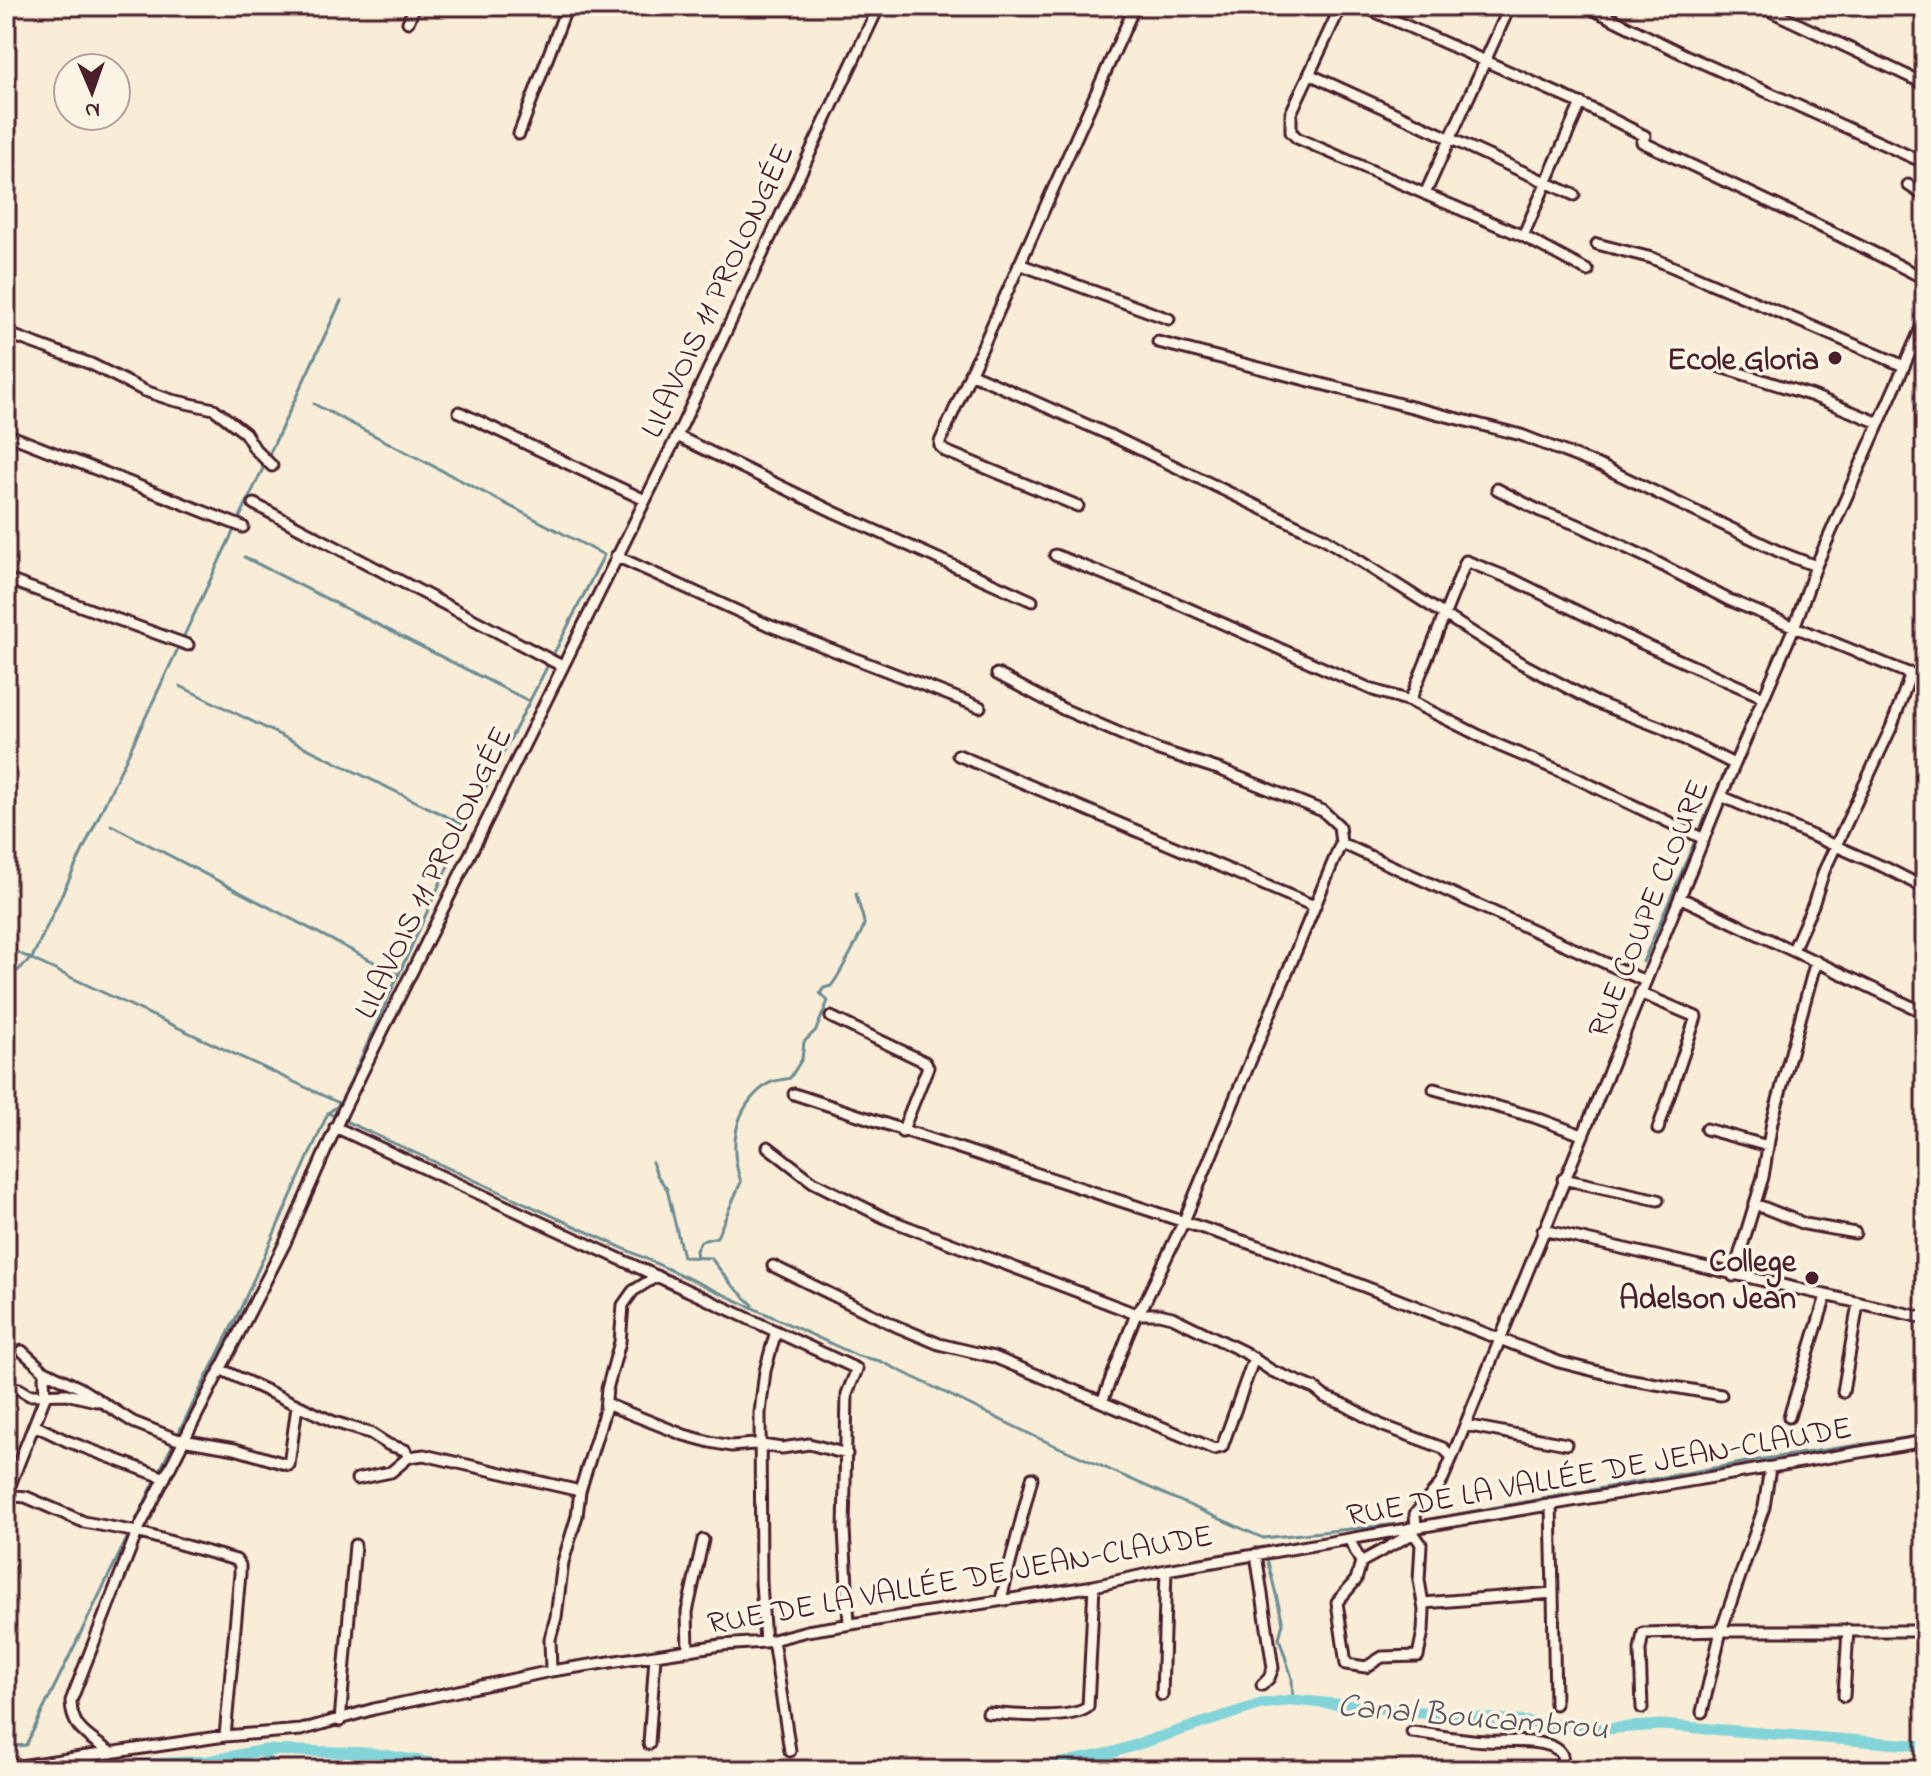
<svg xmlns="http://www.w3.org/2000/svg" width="1931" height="1776" font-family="'Indie Flower',sans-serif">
	<rect width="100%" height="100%" fill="#f9edd7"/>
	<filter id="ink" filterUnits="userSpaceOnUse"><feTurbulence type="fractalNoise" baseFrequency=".0125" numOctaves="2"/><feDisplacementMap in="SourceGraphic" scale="16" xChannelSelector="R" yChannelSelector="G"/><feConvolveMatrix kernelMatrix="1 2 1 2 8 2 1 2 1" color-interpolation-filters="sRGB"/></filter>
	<g filter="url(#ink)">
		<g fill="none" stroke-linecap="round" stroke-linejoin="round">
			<path stroke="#6c8c93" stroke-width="3" d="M268,457L341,301
				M244,557L529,701
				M180,686L466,826
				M111,825L397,974
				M6,947L339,1103
				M1643,962L1750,713
				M6,994L16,972L32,958L265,464
				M328,1113L858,1356L880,1361L1036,1437L1263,1538L1408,1523L1758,1460L1925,1435
				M652,1162L657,1175L667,1189L683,1257L711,1258L731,1284L753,1305
				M697,1258L696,1250L701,1241L717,1237L741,1182C729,1147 733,1109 766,1085C772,1080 782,1080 790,1078L802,1059L804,1042L816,1030L828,1001L820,993L824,988L831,986C837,979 864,930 864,924C864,917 857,902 856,893
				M159,1472L240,1310L328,1113L340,1104L466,826L604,555L314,404
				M1267,1558L1283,1623L1279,1638L1292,1678L1293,1700
				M6,1731L16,1746L26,1745L156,1479"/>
			<path stroke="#82d4d9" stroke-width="11" d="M264,1750L269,1770
				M34,1770L208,1761L264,1750L370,1753L463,1768L508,1770
				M1029,1770L1111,1753L1261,1704L1293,1700L1602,1729L1661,1725L1925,1746"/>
			<g stroke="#4a1f2b" stroke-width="15">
				<path id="minor" d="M1341,6L1291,113V132L1297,138L1425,194L1510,6
					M1362,6L1586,106L1645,136
					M1586,6L1685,55L1925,163
					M1760,6L1925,84
					M408,22L415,6
					M1309,74L1574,195
					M519,134L567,6
					M1642,142C1737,187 1832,230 1925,279
					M1908,185L1925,196
					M1425,194L1523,236L1581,103
					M1523,236L1588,271
					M1597,244L1652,258L1904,366
					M1019,264L1169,319
					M6,333L91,364L145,391L172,400L214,409L245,433L255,449L272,466
					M1158,342L1521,435L1603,467L1782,553L1816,566
					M1705,362L1813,396L1879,423
					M970,373L1112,436L1325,539L1519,662L1595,702L1662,728L1734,764
					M459,412L645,500
					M6,434L243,527
					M677,436L834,512L1032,601
					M1497,489L1540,511L1578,525L1648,558L1729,600L1925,680
					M254,504L562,666
					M1078,506L945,451L940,446V442L1135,6
					M1055,555L1165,598L1373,690L1410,701L1498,745L1572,776L1704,839
					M616,556L768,625L980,707
					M6,579L188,645
					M997,674L1063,709L1156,749L1221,770L1323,811L1339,826L1341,843L1184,1221L1144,1304L1136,1314L1102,1402
					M1410,701L1466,561L1514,580L1641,643L1763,697
					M958,755L1314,906
					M1721,796L1886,868L1925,888
					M1341,843L1645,981
					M1681,898L1925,1013
					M1793,950L1813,905L1824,871L1891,728L1911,673
					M1640,993L1696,1017L1658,1129
					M831,1017L925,1062L928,1067L902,1132
					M1434,1089L1534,1117L1582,1135
					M794,1094L1273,1251L1559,1362L1627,1379L1721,1395
					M335,1127L857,1369L847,1394L844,1529L849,1624
					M1706,1129L1768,1146
					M768,1147L813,1182L887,1219L1136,1314H1159L1172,1317L1244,1352L1272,1371L1314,1388L1325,1397L1343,1404L1381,1425L1443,1448L1452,1457
					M1563,1179L1658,1200
					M1755,1204L1805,1224L1855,1233
					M1543,1230L1925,1318
					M773,1266L896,1326L939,1344L994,1357L1214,1449L1222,1447L1254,1358
					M1733,1276L1763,1177L1772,1122L1816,961
					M22,1351L43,1370L80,1388L133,1422L176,1439L235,1449L289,1465L297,1406
					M220,1369L334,1422L370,1433L389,1445L405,1450L409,1457
					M48,1373L44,1377L45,1397L34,1425L67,1441L165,1478
					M6,1387L19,1389L29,1395L66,1394L96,1401
					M1843,1392L1858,1304
					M606,1404L684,1435L710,1442L731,1446L754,1444L782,1448L809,1444L847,1454
					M1789,1417L1826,1296
					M1465,1425L1566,1444
					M1770,1468L1764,1507L1721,1631H1925
					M357,1479L391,1472L409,1457L424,1455L580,1491
					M6,1495L26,1497L84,1522L137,1532L236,1560L240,1565V1574L225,1736
					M6,1495L34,1425
					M1416,1527L1415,1514L1441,1483L1453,1455L1721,796L1795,625L1816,566L1925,319
					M1349,1539L1361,1562L1356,1580L1337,1602L1338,1609L1346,1664L1366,1667L1382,1657L1418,1656L1423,1631L1424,1610L1419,1580L1421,1544L1410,1528
					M1256,1554L1273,1668L1269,1678L1262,1685
					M1361,1562L1414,1533
					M1553,1593L1555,1704
					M1001,1599L1032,1478
					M1423,1603L1553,1593L1551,1504
					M773,1640L790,1751
					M765,1642L761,1582L760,1413L765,1371L776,1331
					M688,1651L687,1612L703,1540
					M551,1671L550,1639L556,1617L563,1562L577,1516L580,1491L605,1410L607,1389L620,1342L623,1305L633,1291L657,1276
					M1162,1695L1166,1570
					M1844,1696L1848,1630
					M1642,1708L1640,1650L1643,1633L1721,1631L1702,1712
					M988,1713C1011,1715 1071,1721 1088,1707L1094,1586
					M340,1721L355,1545
					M1412,1732C1437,1735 1462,1740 1487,1741C1503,1742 1549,1738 1560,1752C1564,1756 1562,1764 1562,1770
					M649,1744L655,1656
					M111,1753C90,1737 71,1730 71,1701L137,1532L285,1243L343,1111L677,436L879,6
					M6,1768L225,1736L301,1730L374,1709L551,1671L721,1645L765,1642L807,1631L1094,1586L1166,1570L1925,1441
					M1221,1770V1768"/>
			</g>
			<use href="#minor" stroke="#fcf5e5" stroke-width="9"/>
		</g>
	</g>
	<g fill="#4a1f2b" stroke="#fcf5e5" stroke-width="3">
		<circle cx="1835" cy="358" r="8"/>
		<circle cx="1812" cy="1278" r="8"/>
	</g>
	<g text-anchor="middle" stroke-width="7" stroke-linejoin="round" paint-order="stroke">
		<g font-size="32" fill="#4a1f2b" stroke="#fcf5e5">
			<text transform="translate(716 290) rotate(-65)" y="11">LILAVOIS 11 PROLONGÉE</text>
			<text transform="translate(432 872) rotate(-64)" y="11">LILAVOIS 11 PROLONGÉE</text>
			<text transform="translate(1647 908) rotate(-68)" y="11">RUE COUPE CLOURE</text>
			<text transform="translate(1599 1470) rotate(-10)" y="11">RUE DE LA VALLÉE DE JEAN-CLAUDE</text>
			<text transform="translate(960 1578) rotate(-10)" y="11">RUE DE LA VALLÉE DE JEAN-CLAUDE</text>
		</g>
		<g font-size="32" font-weight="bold" fill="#4a1f2b" stroke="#fcf5e5" text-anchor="end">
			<text x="1819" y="369">Ecole Gloria</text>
			<text x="1796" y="1271">College<tspan x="1796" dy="37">Adelson Jean</tspan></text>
		</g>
		<g font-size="34" font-style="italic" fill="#5b555f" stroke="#fcf5e5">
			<text transform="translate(1473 1715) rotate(5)" y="12">Canal Boucambrou</text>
		</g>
	</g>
	<rect width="1931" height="1776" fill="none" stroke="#fcf5e5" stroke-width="32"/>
	<rect x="16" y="16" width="1899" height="1744" fill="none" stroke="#4a1f2b" stroke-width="3" filter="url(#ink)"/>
	<g transform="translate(92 92) rotate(178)"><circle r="38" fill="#fcf5e5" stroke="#b59f9b" stroke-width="2"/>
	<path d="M0-6L14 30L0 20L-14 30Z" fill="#4a1f2b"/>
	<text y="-12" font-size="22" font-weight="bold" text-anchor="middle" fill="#4a1f2b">N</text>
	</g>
</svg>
